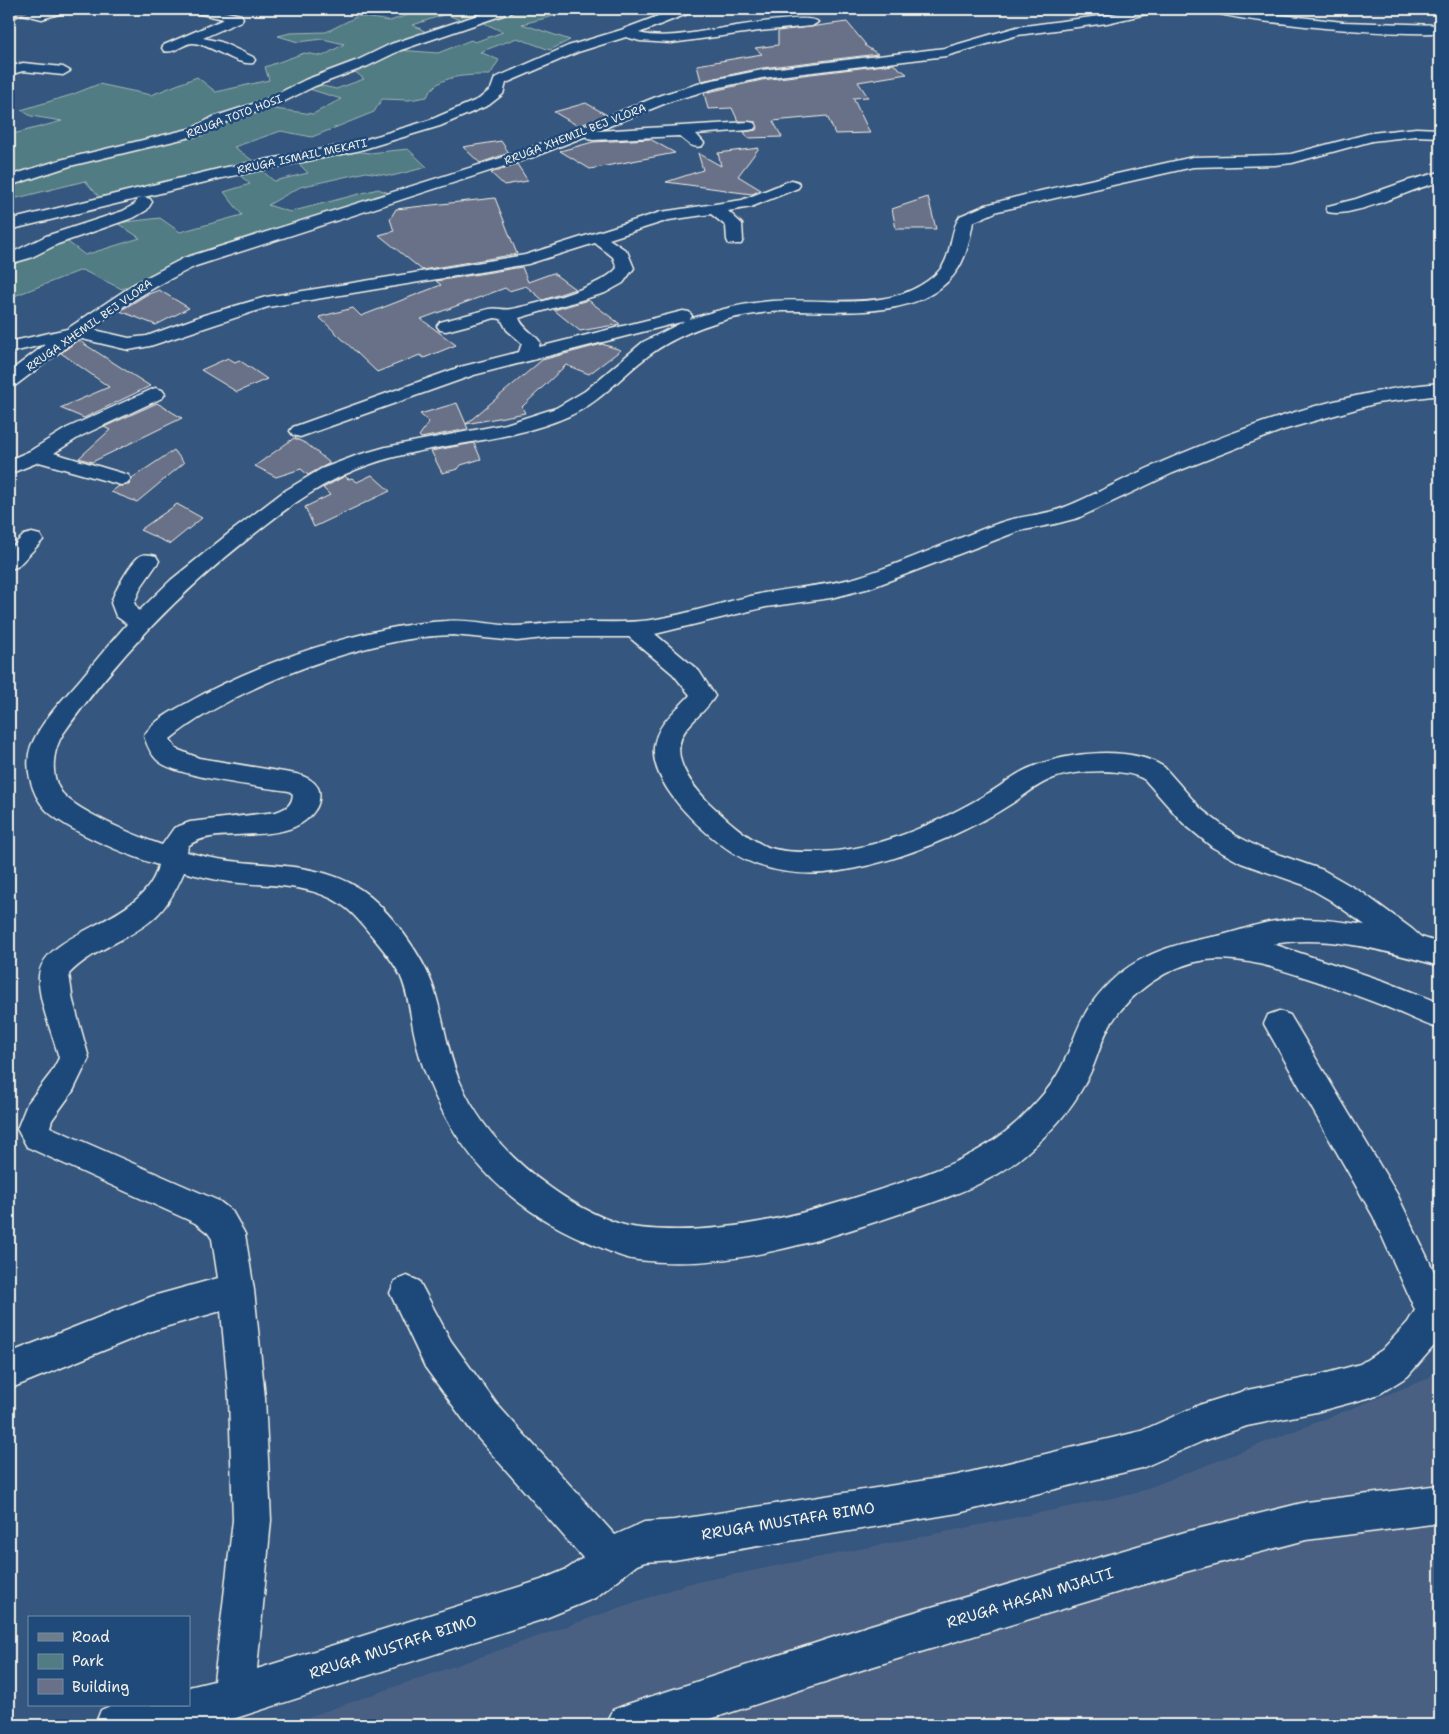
<svg xmlns="http://www.w3.org/2000/svg" width="1449" height="1734" font-family="'Shantell Sans',sans-serif">
	<rect width="100%" height="100%" fill="#35567e"/>
	<filter id="ink" filterUnits="userSpaceOnUse"><feTurbulence type="fractalNoise" baseFrequency=".02" numOctaves="2"/><feDisplacementMap in="SourceGraphic" scale="10" xChannelSelector="R" yChannelSelector="G"/><feConvolveMatrix kernelMatrix="1 2 1 2 8 2 1 2 1" color-interpolation-filters="sRGB"/></filter>
	<g filter="url(#ink)">
		<path fill="#486183" d="M1440,1367V1725H286L687,1584L1133,1494L1427,1379Z"/>
		<path fill="#517c83" stroke="#a2b6b6" d="M425,9H501L462,21L446,14L413,25L428,33L356,62L327,72L259,104L222,115L177,134L64,160L9,176V128L13,134L62,121L31,116L21,110L71,95L99,84L151,95L197,77L216,92L269,80L265,67L304,53L323,56L344,44L323,39L298,42L278,36L290,33L326,32L358,16L390,21Z
			M515,9H582L522,24L570,40L550,50L517,38L480,52L499,60L490,75C469,75 436,74 427,97L409,100L382,99L374,112L312,137L281,131L234,147L256,163L102,200L85,181L9,200V184L65,166L202,133L267,108L313,114L341,99L306,88L314,84L336,89L364,79L353,70L398,50L438,53L471,40L475,42L503,32L480,21Z
			M408,149L427,167L392,176L366,172L300,187L268,205L290,212L378,189L389,193L175,263L122,289L82,270L9,298V255L35,253L64,239L85,255L140,238L117,223L160,218L180,232L242,215L224,192L250,184L237,173L259,168L274,181L308,173L295,160L352,151L370,153Z"/>
		<path fill="#687188" stroke="#f4f1e8" d="M847,22L866,45H864L878,54L762,68L701,81L697,65L762,54L755,48L778,45V31Z
			M893,64L907,74L858,82L868,97L853,98L870,133L835,134L827,116L773,121L782,137L748,138L744,132L756,130L758,127L756,122L738,121L732,108L708,109L704,93L762,80Z
			M586,103L607,115L578,126L554,112Z
			M650,139L675,153L590,169L560,151L593,142Z
			M501,141L509,153L480,163L463,147Z
			M759,148L738,176L761,190L752,194L728,191L727,192L726,190L666,182L703,170L698,153L721,166L718,153Z
			M517,164L528,181L504,185L491,173Z
			M928,197L936,229H896L892,209Z
			M495,198L517,254L422,270L379,235L394,231L390,219L396,209Z
			M522,267L528,282L553,273L575,289L543,300L526,286L509,291L505,288L421,319L456,345L424,358L420,355L377,372L319,317L353,308L361,316L441,285L436,281Z
			M159,290L189,308L156,325L120,311L146,295Z
			M588,300L620,324L580,331L554,310Z
			M78,340L150,386L84,418L60,408L109,387L61,353Z
			M602,344L621,350L589,374L566,365L522,407L525,413L466,424L468,429L421,438L419,436L429,422L420,414L457,403L466,424L542,360Z
			M228,358L235,362L239,360L267,379L237,392L201,370Z
			M157,403L182,418L92,462L79,458L110,430L104,427Z
			M294,438L307,444L330,463L308,475L301,469L276,477L255,466Z
			M474,443L481,459L461,465L458,469L442,473L431,451Z
			M174,450L184,463L137,502L111,492L119,486L129,485L132,478Z
			M372,475L390,491L314,527L305,507L330,495L323,488L345,476L348,479L352,478L357,482Z
			M177,504L202,518L170,544L140,530Z"/>
		<g fill="none" stroke-linecap="round" stroke-linejoin="round">
			<g stroke="#f4f1e8" stroke-width="3">
				<path id="minor" d="M17,9L41,11L49,9H67L65,12L42,19L18,13Z
					M190,9H212L241,15L243,18L241,21L203,38L221,42L253,57L255,60L253,63C238,66 211,45 194,43C184,42 176,54 164,51L162,48L164,45L224,19L192,12Z
					M496,9H514L512,12L401,50L368,66L315,86L275,106L223,123L203,134L70,166L9,186V176L60,160L193,128L213,117L265,100L305,80L358,60L391,44Z
					M677,9H694L692,12L639,33C653,37 670,36 685,34C705,32 809,11 818,22L812,26L759,31L671,43L640,41L626,37L578,52L506,83L503,94L489,105L440,126L357,151L222,178L9,230V220L222,168L350,144L430,120L479,99L491,89L495,78L568,46L621,30Z
					M1136,9H1157L1155,12L1107,23L1018,35L946,56L762,78L716,88L671,101L597,131L749,122L754,123L756,126L754,129L749,130L696,134L704,143L702,146C692,149 687,142 679,136L593,140L588,139L586,136L533,157L196,266C158,284 124,305 90,329L129,338L147,336L204,315L266,297L525,255L661,212L742,200L792,180L798,182L800,185L798,188L751,207L728,211L742,224L743,240L741,244H729L727,240L726,226L711,214L669,220L609,239L627,251L634,268L623,283L605,293L519,318C522,328 534,333 540,342L539,347L683,311L689,312L692,316L690,319C716,310 744,303 772,301C826,297 894,315 938,272C953,256 949,232 960,216L986,205L1036,192L1193,157L1275,155L1291,154L1371,133L1416,128L1440,129V137L1416,136L1372,141L1292,163L1275,165L1193,167L998,211L973,222C970,238 967,255 958,269C923,323 837,310 782,311C764,312 745,315 728,319C695,328 665,341 639,363C616,382 597,404 569,416C506,444 435,442 371,464C326,479 289,506 253,535C180,592 116,658 63,734C53,750 50,773 60,790C72,810 139,837 162,845L174,828L190,822L276,812C287,808 292,805 293,794L289,791C262,787 174,777 157,760C150,753 147,745 144,736C153,721 172,711 187,703C256,663 367,625 446,621C469,619 492,625 514,626C530,626 546,623 562,622C592,621 622,624 651,620C689,614 726,601 764,593C796,587 827,586 858,577C906,562 952,540 999,523C1021,515 1044,516 1065,507C1093,496 1119,481 1146,469C1238,428 1339,391 1440,383V395L1377,403L1283,430L1173,473L1078,518L1055,524L1019,531L870,588L831,598L766,607L655,634L699,671L715,696C708,708 697,716 688,727C666,753 690,783 708,802C725,818 744,836 765,846C779,852 798,852 813,852C873,853 936,824 987,794C1002,786 1015,773 1032,767C1068,752 1130,745 1164,767L1201,809L1235,835L1260,848L1323,870L1363,893L1412,929L1421,937L1440,943V966C1386,951 1328,934 1273,944L1384,981L1440,1003V1029C1423,1024 1406,1015 1389,1008C1367,999 1344,991 1322,983C1285,971 1246,956 1206,960C1168,965 1130,993 1110,1025C1102,1039 1098,1055 1092,1069C1081,1094 1066,1115 1047,1134C1032,1149 1016,1163 998,1174C968,1191 935,1202 902,1213C819,1241 728,1271 638,1260C620,1258 603,1248 586,1241C511,1209 460,1158 429,1082C423,1068 418,1052 415,1037C410,1016 409,994 400,975C393,961 382,948 372,936C362,924 352,911 339,903C308,883 265,886 230,882C215,880 199,876 184,872C177,888 167,907 154,918C130,940 94,948 69,974L73,1001L89,1058L73,1091L52,1120L50,1127L219,1201L232,1211L245,1234L254,1290L265,1398L271,1520L257,1669L541,1580L567,1569L583,1558L470,1429L425,1367L390,1293L395,1281L407,1276L419,1281L451,1341L496,1403L615,1535L644,1522L674,1520L958,1475L1141,1431L1199,1405L1247,1390L1316,1376L1360,1364L1382,1350L1408,1322L1415,1310L1373,1216L1264,1024L1268,1015L1279,1011L1290,1015L1397,1194L1440,1284V1335L1434,1346L1408,1376L1381,1393L1368,1398L1316,1412L1247,1426L1203,1441L1142,1468L958,1513L674,1560L645,1562L637,1565L595,1598L541,1620L233,1719L206,1725H95L101,1710L112,1705H189V1687L214,1681L233,1520L229,1398L221,1311L154,1330L9,1389V1353L153,1296L218,1278L212,1239L208,1233L195,1223L27,1147L17,1129L27,1104L51,1073L59,1058C53,1035 37,997 39,976C43,929 146,924 158,865C127,855 69,832 46,810C31,794 24,766 31,746C41,722 61,701 78,682C94,663 110,643 127,624L116,616L111,603C114,592 131,562 140,556C145,553 151,555 156,556L159,561L141,587L134,603L139,611L171,580L228,534L283,492L321,469L358,455L386,447L506,424L556,408L585,391L643,342L685,321L474,375L300,437L293,435L290,431L293,427L460,367L519,352L522,343L507,330L501,319L495,318L446,331L440,330L437,326L440,322L489,309C497,307 504,311 512,309C537,304 602,287 617,268L613,257L595,243L528,264L268,307L150,346L129,350L78,338L16,385L9,387V372L46,344L9,353V342L67,329L136,283L184,258L523,151L661,95L708,81L762,70L945,48L1017,27L1107,15ZM453,635L517,641L553,637H629L673,674L690,695C676,711 657,723 654,747C650,788 712,843 746,860C769,871 798,875 824,873C866,869 908,855 947,838C969,828 991,817 1011,804C1024,796 1035,786 1049,780C1072,770 1125,767 1145,780L1183,823L1212,847L1241,863L1304,885L1330,900L1365,925C1333,920 1301,916 1269,922C1250,926 1230,934 1212,937C1163,946 1123,960 1092,1003C1077,1023 1072,1048 1060,1070C1050,1089 1033,1106 1018,1121C978,1158 930,1173 879,1190C803,1215 720,1237 639,1228C611,1225 573,1204 551,1188C513,1161 479,1126 460,1082C447,1052 444,1020 434,989C424,957 389,908 360,889C323,864 273,866 231,861C216,859 201,856 187,852L188,846C216,823 289,850 315,810C319,805 321,794 318,788C314,780 304,776 296,774L199,758L176,749L170,739C235,686 370,636 453,635Z
					M1211,9H1229L1343,22L1440,25V33C1389,34 1338,30 1288,24C1262,21 1237,19 1213,12Z
					M23,63L63,67L70,71L63,75L23,71L9,75V67Z
					M1440,172V182C1412,188 1353,219 1328,212L1326,209L1328,206L1356,199L1407,181Z
					M144,197L150,199L152,202L147,210L135,217L58,244L30,258L9,264V254L46,236L123,211L135,204L138,199Z
					M155,388L162,390L165,394L162,398L81,436L54,453L128,475L131,479L128,483L121,485L39,462L9,474V460L30,451L67,428Z
					M32,533L40,535L43,540L17,567L9,569V550L24,535Z
					M1440,1485V1523L1306,1540L1185,1572L871,1667L692,1725H607L613,1710L628,1704L871,1625L1185,1532L1306,1502Z"/>
			</g>
			<g stroke="#f4f1e8" stroke-width="3">
				<path id="major" d="M14,9H30L28,12L9,19V11Z"/>
			</g>
			<use href="#minor" fill="#1f4a7a" fill-rule="evenodd"/>
			<use href="#major" fill="#6d7d8c" fill-rule="evenodd"/>
		</g>
	</g>
	<g text-anchor="middle" stroke-width="5" stroke-linejoin="round" paint-order="stroke">
		<g font-size="11" fill="#f4f1e8" stroke="#1f4a7a">
			<text transform="translate(234 116) rotate(-21)" y="4">RRUGA TOTO HOSI</text>
			<text transform="translate(575 134) rotate(-21)" y="4">RRUGA XHEMIL BEJ VLORA</text>
			<text transform="translate(302 156) rotate(-12)" y="4">RRUGA ISMAIL MEKATI</text>
			<text transform="translate(89 325) rotate(-35)" y="4">RRUGA XHEMIL BEJ VLORA</text>
		</g>
		<g font-size="15" fill="#f4f1e8" stroke="#1f4a7a">
			<text transform="translate(788 1521) rotate(-9)" y="5">RRUGA MUSTAFA BIMO</text>
			<text transform="translate(1030 1598) rotate(-17)" y="5">RRUGA HASAN MJALTI</text>
			<text transform="translate(393 1647) rotate(-18)" y="5">RRUGA MUSTAFA BIMO</text>
		</g>
	</g>
	<rect width="1449" height="1734" fill="none" stroke="#1f4a7a" stroke-width="30"/>
	<rect x="15" y="15" width="1419" height="1704" fill="none" stroke="#f4f1e8" stroke-width="2" filter="url(#ink)"/>
	<rect x="28" y="1616" width="162" height="90" fill="#1f4a7a" stroke="#748da6"/>
	<rect x="38" y="1633" width="25" height="8" fill="#6d7d8c" stroke="#748da6"/>
	<text x="72" y="1642" font-size="15" fill="#f4f1e8">Road</text>
	<rect x="38" y="1654" width="25" height="15" fill="#517c83" stroke="#748da6"/>
	<text x="72" y="1666" font-size="15" fill="#f4f1e8">Park</text>
	<rect x="38" y="1679" width="25" height="15" fill="#687188" stroke="#748da6"/>
	<text x="72" y="1692" font-size="15" fill="#f4f1e8">Building</text>
</svg>
